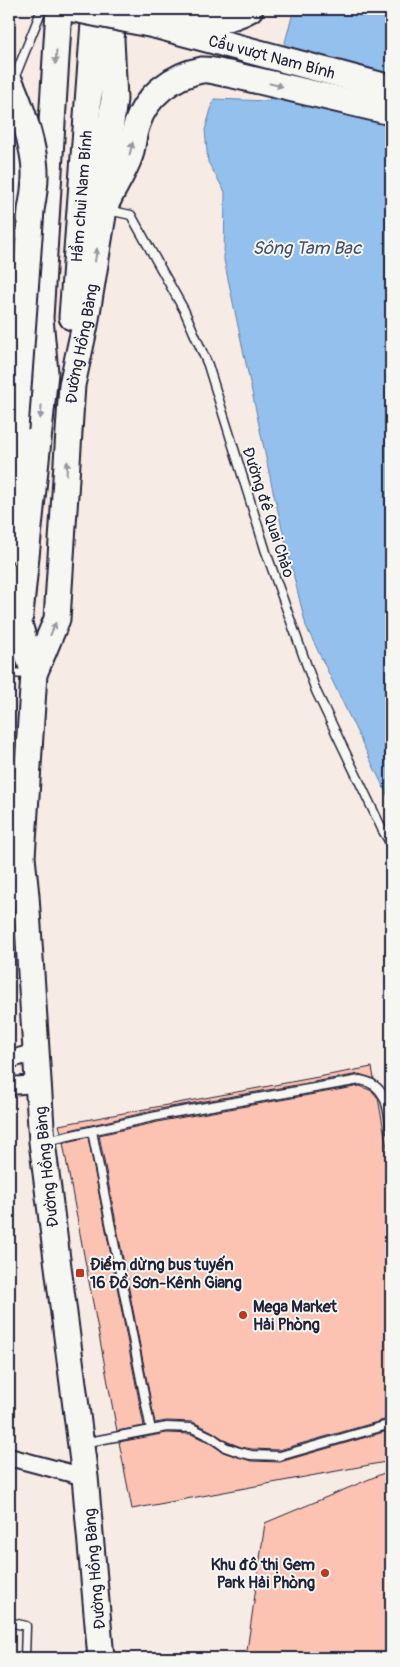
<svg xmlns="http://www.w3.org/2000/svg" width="400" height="1667" font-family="Pangolin,sans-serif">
	<rect width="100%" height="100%" fill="#f7ece5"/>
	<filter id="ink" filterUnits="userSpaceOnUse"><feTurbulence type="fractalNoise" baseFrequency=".02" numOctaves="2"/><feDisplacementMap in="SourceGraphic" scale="10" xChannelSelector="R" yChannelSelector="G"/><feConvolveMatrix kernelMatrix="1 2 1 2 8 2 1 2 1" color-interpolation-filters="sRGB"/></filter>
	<g filter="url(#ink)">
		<path fill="#93c0ed" stroke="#6681a6" d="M294,9H391V803L306,626L273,491L224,260L225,192L208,162L205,130L214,99L269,101Z"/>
		<path fill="#fcc3b2" stroke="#22223b" d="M372,1067L374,1079L359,1074L165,1108L61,1132L59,1125Z
			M360,1086L372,1091L378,1098L391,1169V1418L279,1450L252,1449L241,1447L228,1442L213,1432L193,1422L167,1421L155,1423L99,1135L167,1120Z
			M88,1137L144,1426L117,1431L63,1143Z
			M391,1430V1461L132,1509L119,1442L167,1433L191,1434L208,1442L223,1452L238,1457L251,1461L280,1462Z
			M391,1470V1658H246L265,1523Z"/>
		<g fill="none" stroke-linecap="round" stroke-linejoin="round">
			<g stroke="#22223b" stroke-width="11">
				<path id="lane" d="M14,79L42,9
					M9,125L16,148L18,172L16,223L9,299
					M108,210L131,215L184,310L208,365L266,552L316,691L383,831L391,844
					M9,673L29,674
					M92,1131L151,1430
					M46,1141L166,1114L360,1080C387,1084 388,1109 391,1131
					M83,1443L167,1427L192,1428L211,1437L225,1447L239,1452L251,1455L280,1456L391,1424
					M9,1622L26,1626L25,1658"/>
			</g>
			<g stroke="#22223b" stroke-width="20">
				<path id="street" d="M9,218H17
					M9,1060L35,1052
					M9,1086L37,1084
					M9,1457L85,1477"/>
			</g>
			<g stroke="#22223b" stroke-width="29">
				<g id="primary">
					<path d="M173,24C198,23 228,22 250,9"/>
					<path id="s1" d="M154,25L391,88"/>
					<path d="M108,200C115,185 125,170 130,155C133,145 133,134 137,124C146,96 173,75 202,70C210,69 220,73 229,74L391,112"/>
					<path id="s2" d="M72,317L95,9"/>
					<path d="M15,429L9,506L19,550"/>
					<path d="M34,674L19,624L45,373L40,318L59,9"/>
					<path id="s3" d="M101,1658L85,1477L42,1142L26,896L22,857L34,674L57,619L72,385L85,325L104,209L105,170L114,99L111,39L114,9"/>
				</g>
			</g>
			<use href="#lane" stroke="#f6f6f2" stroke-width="8"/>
			<use href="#street" stroke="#f6f6f2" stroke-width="16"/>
			<use href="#primary" stroke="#f6f6f2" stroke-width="25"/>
			<g stroke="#22223b" stroke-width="29" stroke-linecap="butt">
				<path id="primary-bridge" d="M74,9L154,25
					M9,80C20,102 36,151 35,176C35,187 33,199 31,210L15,429"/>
			</g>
			<use href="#primary-bridge" stroke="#f6f6f2" stroke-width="25"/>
		</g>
		<defs><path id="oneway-solid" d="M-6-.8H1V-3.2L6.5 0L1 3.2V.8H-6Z" transform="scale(1.25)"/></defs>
		<g fill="#9797a0">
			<use href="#oneway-solid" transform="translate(56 57) rotate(94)"/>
			<use href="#oneway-solid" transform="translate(276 85) rotate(13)"/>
			<use href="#oneway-solid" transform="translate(131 149) rotate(-76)"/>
			<use href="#oneway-solid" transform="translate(96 255) rotate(-81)"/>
			<use href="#oneway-solid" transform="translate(41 412) rotate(96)"/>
			<use href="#oneway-solid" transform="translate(67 468) rotate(-86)"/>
			<use href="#oneway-solid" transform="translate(53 629) rotate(-67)"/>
		</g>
	</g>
	<g fill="#c8321e" stroke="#f6f6f2" stroke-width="2">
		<rect x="75" y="1268" width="10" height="10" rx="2.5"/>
		<circle cx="243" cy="1315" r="5"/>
		<circle cx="325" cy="1573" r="5"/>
	</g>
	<g text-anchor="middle" stroke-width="4" stroke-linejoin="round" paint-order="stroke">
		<g font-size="16" fill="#22223b" stroke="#f6f6f2">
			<text dy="6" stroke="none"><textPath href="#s1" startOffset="122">Cầu vượt Nam Bính</textPath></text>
			<text dy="6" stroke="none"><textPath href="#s2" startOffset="121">Hầm chui Nam Bính</textPath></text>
			<text dy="6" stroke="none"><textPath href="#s3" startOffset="1325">Đường Hồng Bàng</textPath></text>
			<text transform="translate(269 512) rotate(72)" y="6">Đường đê Quai Chảo</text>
			<text transform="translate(46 1167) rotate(-96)" y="6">Đường Hồng Bàng</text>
			<text transform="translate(94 1569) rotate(-95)" y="6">Đường Hồng Bàng</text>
		</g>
		<g font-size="16" font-weight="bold" fill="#22223b" stroke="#f6f6f2" text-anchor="start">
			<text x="90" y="1270">Điểm dừng bus tuyến<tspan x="90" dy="18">16 Đồ Sơn-Kênh Giang</tspan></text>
			<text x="253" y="1312">Mega Market<tspan x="253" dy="18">Hải Phòng</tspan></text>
			<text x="315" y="1570" text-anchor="end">Khu đô thị Gem<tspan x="315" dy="18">Park Hải Phòng</tspan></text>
		</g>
		<g font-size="18" font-style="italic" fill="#445170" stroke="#f6f6f2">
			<text x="307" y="254">Sông Tam Bạc</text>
		</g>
	</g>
	<rect width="400" height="1667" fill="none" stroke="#f6f6f2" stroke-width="30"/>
	<rect x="15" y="15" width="370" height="1637" fill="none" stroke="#22223b" stroke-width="2" filter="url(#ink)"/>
</svg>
